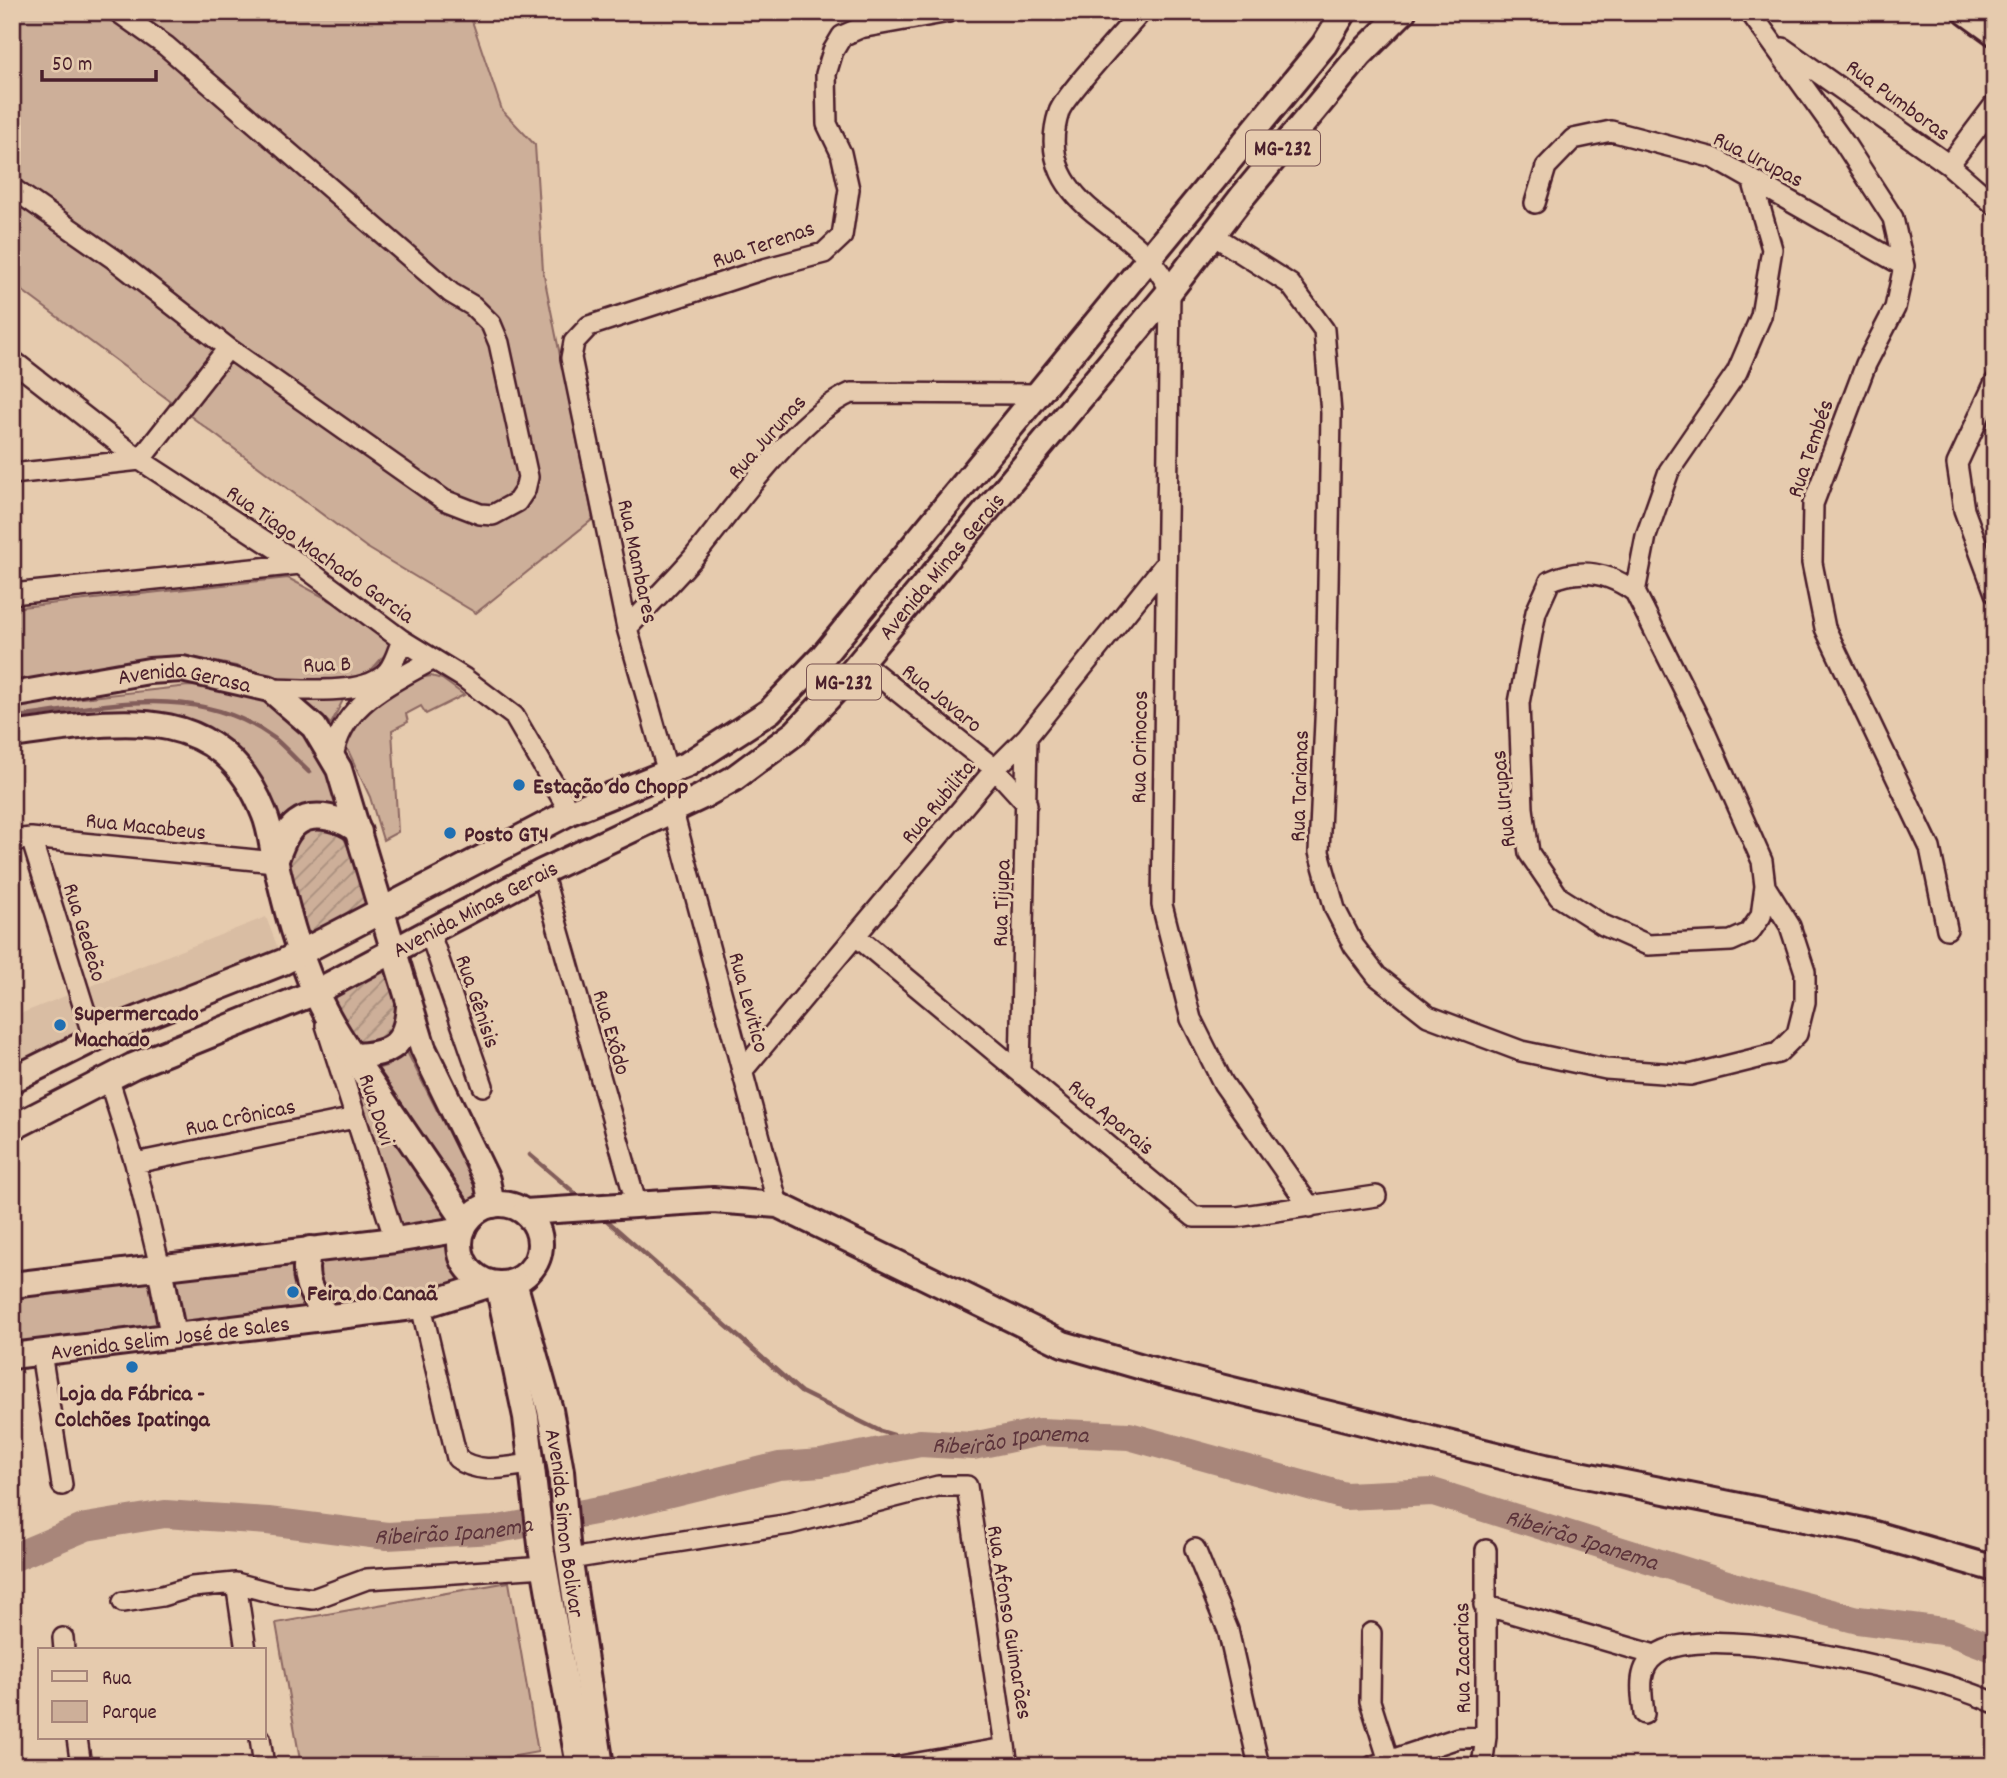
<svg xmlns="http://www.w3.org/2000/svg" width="2007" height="1778" font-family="Dekko,sans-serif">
	<defs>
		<pattern id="garden-furrows" width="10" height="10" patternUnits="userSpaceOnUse" patternTransform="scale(1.75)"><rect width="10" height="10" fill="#cdaf99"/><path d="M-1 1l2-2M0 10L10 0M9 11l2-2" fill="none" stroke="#a88e7d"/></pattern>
	</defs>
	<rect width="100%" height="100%" fill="#e6cbae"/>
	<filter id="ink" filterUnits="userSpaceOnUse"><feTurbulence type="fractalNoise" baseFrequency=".0143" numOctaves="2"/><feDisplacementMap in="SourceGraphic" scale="14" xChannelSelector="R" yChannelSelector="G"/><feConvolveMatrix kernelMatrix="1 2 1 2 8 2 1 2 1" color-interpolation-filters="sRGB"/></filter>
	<g filter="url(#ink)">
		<path fill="#d9bda3" d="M266,917L280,954L12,1085V1017Z"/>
		<path fill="#cdaf99" stroke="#8c6762" stroke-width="2" d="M12,12H469L502,110L535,145L543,271L593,519L476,613L366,547L12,283Z
			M288,578L380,627L390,639L389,650L365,677L275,683L236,666L190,657L12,681V608Z
			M431,676L442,679L464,695L426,714L421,706L406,714L408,722L392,730L398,832L383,840L370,797L345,744L353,720L408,680Z
			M188,686L216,687L248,694L277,708L326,754L343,808L326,806L280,831L206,731L12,725V706Z
			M347,692L331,724L302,700Z
			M406,1050L489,1212L472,1216L373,1070L389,1065Z
			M350,1063L454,1223L397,1231Z
			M452,1238L466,1287L338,1305L327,1297L314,1269L321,1258Z
			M296,1258L319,1314L181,1325L169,1275Z
			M150,1277L161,1331L12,1349V1293Z
			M509,1582L538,1752L459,1766H301L276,1623Z"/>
		<path fill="url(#garden-furrows)" stroke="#8c6762" stroke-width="2" d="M324,827L341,833L347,844L368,906L307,934L285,860L304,829Z
			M384,971L398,1009L394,1034L367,1046L354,1040L330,999Z"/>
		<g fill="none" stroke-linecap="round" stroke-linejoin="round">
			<path stroke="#825d5a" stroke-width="4.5" d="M12,718C101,707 195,680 274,738C286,748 297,761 309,772
				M530,1155L583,1200
				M603,1217L801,1392L880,1431L920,1443"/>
			<path stroke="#a8867a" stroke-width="28" id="s1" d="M12,1558L86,1527L165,1514L268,1521L387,1536L493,1530L610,1508L779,1466L821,1463L920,1443L973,1446L1040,1432L1129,1436L1345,1496L1433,1492L1756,1593L1858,1620L1950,1632L1995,1649"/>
			<g stroke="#4a1f2b" stroke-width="24">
				<path id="minor" d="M1141,12C1126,30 1064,96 1059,112C1044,159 1065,191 1101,218C1130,241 1155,257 1170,291L1162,905L1191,1019L1223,1083L1310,1207
					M1750,12L1845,144L1893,218L1904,266L1895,308L1866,364L1813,504L1812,563L1825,628L1930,848L1947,929
					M1783,48L1949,165L1995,205
					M1949,165L1995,104
					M12,188L114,259L228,348L444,500L480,514L493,515L517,502L525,490L528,477L499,343L491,324L473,306L451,293L166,46L118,12
					M1535,203L1546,167L1573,139L1611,131L1714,158L1904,266
					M1213,235L1290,284L1324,330L1331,413L1326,699L1319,852L1335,909L1354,946L1377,976L1428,1016L1521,1051L1606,1069L1690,1075L1778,1053L1797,1034L1805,1002V972L1790,926L1765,886
					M12,360L140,460L300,564L402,640L464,678L514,716L570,812
					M1995,382L1957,464L1964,510L1995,593
					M12,474L140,460L228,348
					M1635,592C1609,573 1580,567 1550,581L1536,612L1519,703L1523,808L1529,853L1559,897L1603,925L1648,945L1731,941L1749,933L1761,916L1765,886L1762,861L1701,723L1635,592L1646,536L1669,471L1737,372L1761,316L1772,249L1752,179
					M12,594L300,564
					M627,628C649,605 672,582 693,558C732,511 797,416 851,393L1037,394
					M861,662L995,769L1027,804
					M270,689C302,689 367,697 388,671C395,662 398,650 402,640
					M333,758C341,704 388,685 432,660
					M668,773L627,628L571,358L574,342L589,326L764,269L824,253L842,236L849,189L841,153L827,124L826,74L833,51L842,36L860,28L949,12
					M673,812L778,1205
					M31,838L94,1040
					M12,840L31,838L275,862
					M542,872L637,1206
					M429,931L483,1086
					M856,936L1194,1217H1237L1376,1196
					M326,1025L395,1240
					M743,1070L995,769L1027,737L1166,563
					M1020,1072L1027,737
					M108,1077L135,1163L160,1267
					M135,1163L355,1118
					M421,1306L457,1458C478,1475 506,1467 531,1464
					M41,1353L62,1485
					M1195,1549L1228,1630L1259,1766
					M570,1559L790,1524L938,1486H967L1008,1766
					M236,1583L246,1650
					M123,1602L162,1596L192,1587L236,1583L276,1594L313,1599L367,1579L545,1567
					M1484,1605L1655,1655
					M1371,1633L1370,1701L1388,1758
					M63,1638L64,1650
					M1644,1714C1642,1694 1636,1669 1656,1655C1708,1617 1937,1676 1995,1703
					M77,1738L81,1766
					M260,1738L264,1766
					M900,1766L1005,1748
					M1373,1766L1458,1738L1486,1737
					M1482,1766L1486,1737V1550"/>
			</g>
			<g stroke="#4a1f2b" stroke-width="30">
				<g id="major">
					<path d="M1966,12L1995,33"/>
					<path id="s2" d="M12,695L149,671L182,669L270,689L314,727L339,769L423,1048L487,1180L492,1205"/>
					<path d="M12,735C111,722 218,696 264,813C271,829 272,848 276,864C286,907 297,951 315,991C331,1027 354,1058 376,1090C406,1134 436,1178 466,1222"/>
					<path d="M275,862C280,849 285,832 297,823C314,810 345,819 359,832"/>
					<path d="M353,1056C391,1055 406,1045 409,1007"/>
					<path d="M12,1080L118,1027L283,962L570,812L688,764L770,711L823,656L1324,45L1344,12"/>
					<path id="s3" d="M12,1128L133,1066L316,992L542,872L701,797L733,779L795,733L846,679L1170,291L1242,197L1359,56L1403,12"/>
					<circle cx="500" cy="1244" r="40"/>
					<path d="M525,1212L713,1200L778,1205L1063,1344L1163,1373L1545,1467L1864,1531L1995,1569"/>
					<path d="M310,1249C299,1276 312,1296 327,1317"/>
					<path d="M160,1267L173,1336"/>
					<path id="s4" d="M514,1282L550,1410L561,1471L567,1543L601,1766"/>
					<path d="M12,1285L395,1240L463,1229"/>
					<path d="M498,1285L526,1417L542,1553L579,1766"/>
					<path id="s5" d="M12,1356L421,1306L491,1284"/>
				</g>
			</g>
			<use href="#minor" stroke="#e6cbae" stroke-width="19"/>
			<use href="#major" stroke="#e6cbae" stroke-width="24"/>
		</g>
	</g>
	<g fill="#1f6fb2" stroke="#e6cbae" stroke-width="2.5">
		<circle cx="519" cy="785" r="7"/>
		<circle cx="450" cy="833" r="7"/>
		<circle cx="60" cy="1025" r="7"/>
		<circle cx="293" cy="1292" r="7"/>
		<circle cx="132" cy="1367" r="7"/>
	</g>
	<g text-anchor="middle" stroke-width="6" stroke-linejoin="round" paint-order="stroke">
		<g fill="#e6cbae" stroke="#795352" stroke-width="2">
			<rect x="1246" y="130.5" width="74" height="35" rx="5"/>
			<rect x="807" y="664.5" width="74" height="35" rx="5"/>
		</g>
		<g font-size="21" font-weight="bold" fill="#4a1f2b">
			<text x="1283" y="155">MG-232</text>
			<text x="844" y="689">MG-232</text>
		</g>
		<g font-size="23" fill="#4a1f2b" stroke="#e6cbae">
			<text transform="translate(1899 99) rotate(36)" y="8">Rua Pumboras</text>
			<text transform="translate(1759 158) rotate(27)" y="8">Rua Urupas</text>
			<text transform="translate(763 243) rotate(-19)" y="8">Rua Terenas</text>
			<text transform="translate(766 436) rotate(-48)" y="8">Rua Jurunas</text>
			<text transform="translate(1809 448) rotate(-71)" y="8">Rua Tembés</text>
			<text transform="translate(321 553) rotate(35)" y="8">Rua Tiago Machado Garcia</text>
			<text transform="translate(639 561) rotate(78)" y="8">Rua Mambares</text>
			<text dy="8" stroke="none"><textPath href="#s3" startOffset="1101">Avenida Minas Gerais</textPath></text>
			<text transform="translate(327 663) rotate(-2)" y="8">Rua B</text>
			<text dy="8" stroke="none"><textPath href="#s2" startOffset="175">Avenida Gerasa</textPath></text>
			<text transform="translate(943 697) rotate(39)" y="8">Rua Javaro</text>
			<text transform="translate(1138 747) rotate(-89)" y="8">Rua Orinocos</text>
			<text transform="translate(1298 786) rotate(-88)" y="8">Rua Tarianas</text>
			<text transform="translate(1502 799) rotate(-96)" y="8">Rua Urupas</text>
			<text transform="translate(937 801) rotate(-50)" y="8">Rua Rubilita</text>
			<text transform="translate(146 825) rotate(6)" y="8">Rua Macabeus</text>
			<text transform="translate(1000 903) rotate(-88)" y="8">Rua Tijupa</text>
			<text dy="8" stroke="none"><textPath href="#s3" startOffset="513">Avenida Minas Gerais</textPath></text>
			<text transform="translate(86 932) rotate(73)" y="8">Rua Gedeão</text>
			<text transform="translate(479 1001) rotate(71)" y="8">Rua Gênisis</text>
			<text transform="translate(750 1002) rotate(75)" y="8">Rua Levitico</text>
			<text transform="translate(613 1032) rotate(74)" y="8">Rua Exôdo</text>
			<text transform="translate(378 1109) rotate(72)" y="8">Rua Davi</text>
			<text transform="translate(240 1116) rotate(-12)" y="8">Rua Crônicas</text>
			<text transform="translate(1112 1116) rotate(40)" y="8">Rua Aparais</text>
			<text dy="8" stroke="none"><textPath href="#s5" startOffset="159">Avenida Selim José de Sales</textPath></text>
			<text dy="8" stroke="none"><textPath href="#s4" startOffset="247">Avenida Simon Bolivar</textPath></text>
			<text transform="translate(1011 1622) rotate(81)" y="8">Rua Afonso Guimarães</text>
			<text transform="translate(1461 1658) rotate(-91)" y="8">Rua Zacarias</text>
		</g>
		<g font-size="23" font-weight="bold" fill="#4a1f2b" stroke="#e6cbae" text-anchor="start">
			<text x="533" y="793">Estação do Chopp</text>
			<text x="464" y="841">Posto GT4</text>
			<text x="74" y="1020">Supermercado<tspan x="74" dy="26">Machado</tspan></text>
			<text x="307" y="1300">Feira do Canaã</text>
			<text x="132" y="1400" text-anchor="middle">Loja da Fábrica -<tspan x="132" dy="26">Colchões Ipatinga</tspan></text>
		</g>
		<g font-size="24" font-style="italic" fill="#5d343b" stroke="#e6cbae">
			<text dy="8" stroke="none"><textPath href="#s1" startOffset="1017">Ribeirão Ipanema</textPath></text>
			<text dy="8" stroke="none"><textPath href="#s1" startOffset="450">Ribeirão Ipanema</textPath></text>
			<text dy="8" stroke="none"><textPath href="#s1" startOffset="1605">Ribeirão Ipanema</textPath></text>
		</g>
	</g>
	<rect width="2007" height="1778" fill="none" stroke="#e6cbae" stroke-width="42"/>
	<rect x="21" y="21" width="1965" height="1736" fill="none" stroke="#4a1f2b" stroke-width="2.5" filter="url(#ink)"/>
	<rect x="38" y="1648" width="228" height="91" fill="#e6cbae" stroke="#a8867a" stroke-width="2"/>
	<rect x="52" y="1671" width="35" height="10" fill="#e6cbae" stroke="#a8867a" stroke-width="2"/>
	<text x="102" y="1684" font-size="21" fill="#4a1f2b">Rua</text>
	<rect x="52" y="1701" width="35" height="21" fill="#cdaf99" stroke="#a8867a" stroke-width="2"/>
	<text x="102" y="1718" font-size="21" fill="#4a1f2b">Parque</text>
	<path d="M42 70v10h114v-10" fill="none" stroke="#4a1f2b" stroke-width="3.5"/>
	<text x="52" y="70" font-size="21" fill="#4a1f2b" stroke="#e6cbae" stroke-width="5" paint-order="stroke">50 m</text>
</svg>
